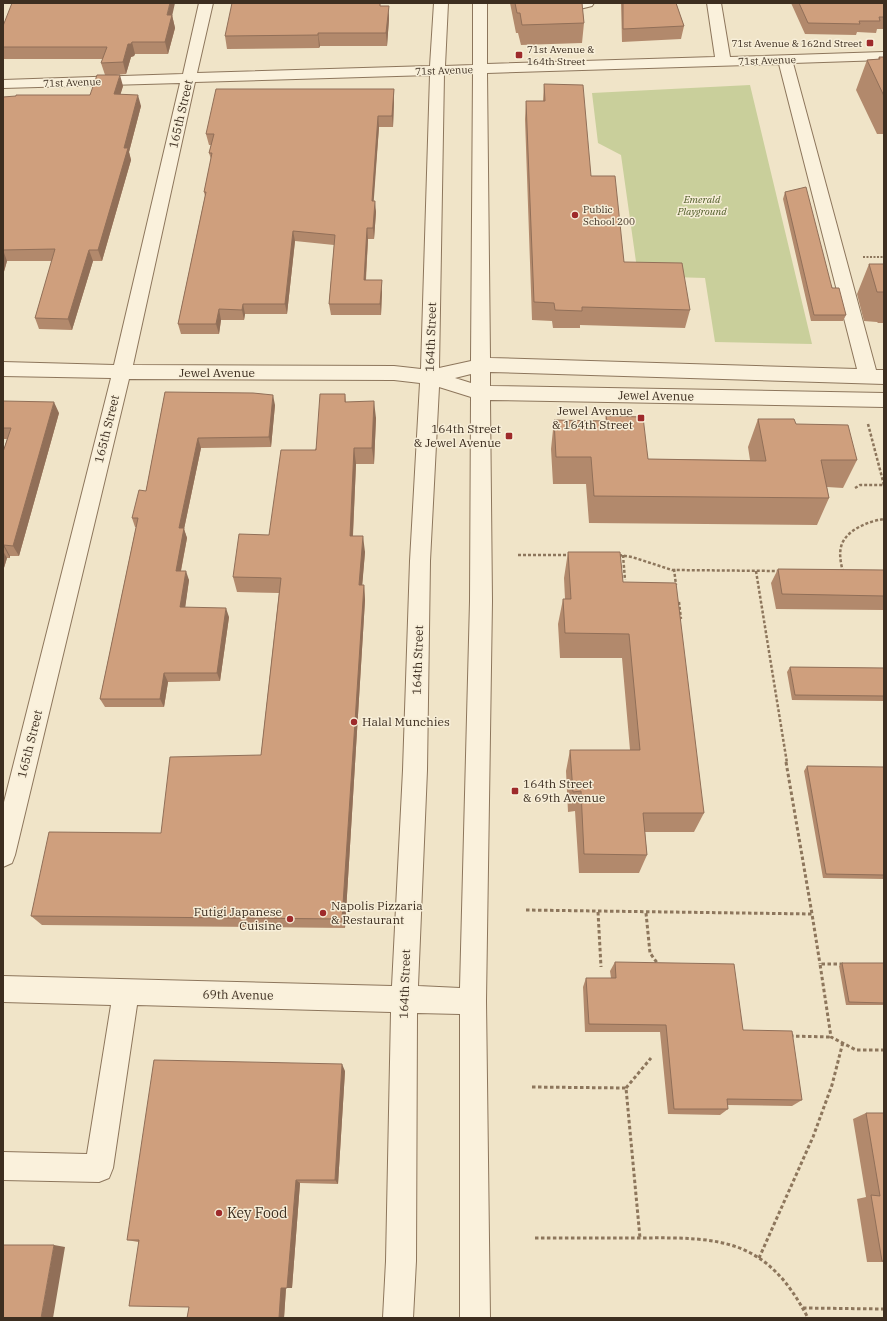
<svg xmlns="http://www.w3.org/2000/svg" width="887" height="1321" font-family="'IBM Plex Serif',serif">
	<rect width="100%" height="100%" fill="#f0e4c8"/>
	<path fill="#c9cf9b" d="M750,85L812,344L715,342L705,278L638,276L621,155L598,143L592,93Z"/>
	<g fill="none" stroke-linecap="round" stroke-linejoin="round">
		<g stroke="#8d765c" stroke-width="2">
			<path id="minor" d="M199,3H213L197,73L430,66L434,3H448L445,66L473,65V3H487V64L715,57L707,3H721L730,57L884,52V60L793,63L876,370H884V384L490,372V386L884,393V407L490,400L492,601L486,1001L490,1318H460V1014L417,1013L416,1261L413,1318H383L386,1261L391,1012L137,1005L113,1168L109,1178L99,1182L3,1180V1152L87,1154L111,1005L3,1002V976L392,986L403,770L410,561L420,383L394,380L129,379L15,855L12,863L3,867V806L111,378L3,376V362L114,365L180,83L3,88V80L183,74ZM779,64L857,369L490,358L487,73ZM473,73L471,361L439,368L444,74ZM430,75L421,369L394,366L133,365L195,82ZM471,374V383L455,378ZM439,387L471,397L470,601L460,988L418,986L427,770L430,561Z
				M546,3H594L592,6C578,10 560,12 546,9L544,6Z"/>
		</g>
		<path stroke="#8d765c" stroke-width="2" stroke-dasharray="2 1.5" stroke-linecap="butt" d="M863,257H884"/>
		<path stroke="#8d765c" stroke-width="2.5" stroke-dasharray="3 2" stroke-linecap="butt" d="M868,424L884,485
			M855,488L860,485H884
			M518,555H570
			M619,555L632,557L672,570L780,571
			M623,555L625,580
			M674,569L676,585
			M756,571L787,763
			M843,572C841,564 839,555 841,547C845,530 869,521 884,519
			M679,602L681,619"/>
		<path stroke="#8d765c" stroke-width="3" stroke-dasharray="3.5 2.5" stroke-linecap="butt" d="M786,762L812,914
			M526,910L812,914L820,964
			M598,912L601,967
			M646,913L650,953L658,964
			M843,964H820L831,1037L856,1050H884
			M790,1036L831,1037
			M532,1087L626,1088L640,1238
			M626,1088L651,1058
			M535,1238C570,1238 606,1238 641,1238C722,1237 767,1239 808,1318
			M759,1258L813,1137L832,1085L843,1042
			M803,1308L884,1309"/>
		<use href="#minor" fill="#faf1dc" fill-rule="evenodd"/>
	</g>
	<path fill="#b2896c" d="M510,3H582L584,23L582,43L521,45L518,33H516Z
		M621,3H676L684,26L681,39L622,42Z
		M791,3H884V29H877L876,33L857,32L856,35L805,34Z
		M382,6L389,19L387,46H320L319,48L227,49L225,36Z
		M172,15L175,28L168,54H135L134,56L131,57L126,74L116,75L123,86L120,95L141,106L129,152L131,160L102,261H93L72,330L39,329L35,318L52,261H7L3,275V97L90,95L105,75L101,63L103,59H3V26Z
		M879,57H884V134H877L856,90L867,60L878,59Z
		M544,84L591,176L624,262L690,310L685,328L580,325V328H553L552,321L532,320L525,119L526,101H543Z
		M394,89V100L393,127H379L373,201L376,212L374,239H368L366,280L382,291L381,315H331L329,304L334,245L295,241L287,314H245L244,320H221L219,334H181L178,324L205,196L204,192L211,159L209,153L211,145H209L206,134Z
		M785,192L846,315L843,321H811L783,199Z
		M869,264H884V323H878L877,322L864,321L857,294Z
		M165,392L275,405L271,447L201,448L184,529L187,538L181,571L189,580L185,607L229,617L220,681L168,682L164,707H105L100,699L136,527H135L132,518L146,491Z
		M345,394L346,402L376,418L374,464H356L353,536L365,552L362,585H364L365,600L345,928L42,925L31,916L161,833L261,755L279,593L237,592L233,577L269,535Z
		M3,400L4,401L59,413L19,556H10V558H7L3,571V452L7,439H3Z
		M606,416L648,459L750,460L748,447L758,419L796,424L857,460L843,488L827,487L829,498L817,525L589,523L586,484H553L551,449L554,420L605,421Z
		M568,552L623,582L704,813L694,832H645L647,855L639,873H579L575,811L568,812L566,771L570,750H630L622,658H560L558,624L563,599H565L564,578Z
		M778,569L884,570V610L776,609L771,583Z
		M790,667L884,668V701L792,700L787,672Z
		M807,766L884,767V879L823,878L804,771Z
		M615,962L743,1030L802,1100L792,1106L727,1105L728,1109L720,1115L668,1114L660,1032H585L583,987L586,978H611L610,971Z
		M842,963H884V1005H846L839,966Z
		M345,1071L338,1184L300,1183L292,1288H286L284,1318H187L189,1307L138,1242L127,1240Z
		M866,1113H884V1262H867L857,1199L866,1197L853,1119Z"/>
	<path fill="#916f58" d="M170,3H175L171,21L172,15L175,28L168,54L165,42L167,15Z
		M389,6V19L387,46L386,33Z
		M318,33L320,46L319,48L318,35Z
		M132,42L135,54L134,56L131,57L126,74L123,62L128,44Z
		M120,75L123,86L117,106L114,94Z
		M394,89V100L393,127L392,116Z
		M138,95L141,106L129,152L131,160L102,261L98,250L124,148Z
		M378,116L379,127L373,211L372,201Z
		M375,201L376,212L374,239L373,228Z
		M367,228L368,239L365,290L364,280Z
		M293,231L295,241L287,314L285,304Z
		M3,250L7,261L3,275Z
		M89,250L93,261L72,330L68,319Z
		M382,280V291L381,315L380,304Z
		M243,304L245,314L244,320L242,310Z
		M219,309L221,320L219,334L216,324Z
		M273,395L275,405L271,447L269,437Z
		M374,401L376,418L374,464L372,448Z
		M54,402L59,413L19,556L13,546Z
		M198,438L201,448L184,529L187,538L179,580L176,571L179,528Z
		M354,448L356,464L352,552L350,536Z
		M363,536L365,552L361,600L359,585Z
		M4,545L10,556V558L4,547Z
		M3,551L7,558L3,571Z
		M186,571L189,580L184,616L180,607Z
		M364,585L365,600L345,928L342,919Z
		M226,608L229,617L220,681L217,673Z
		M164,673L168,682L164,707L160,699Z
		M342,1064L345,1071L338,1184L335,1180Z
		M296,1180L300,1183L292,1288H287Z
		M54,1245L65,1247L53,1318H41Z
		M281,1288H286L284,1318H279Z"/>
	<path fill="#cf9f7d" stroke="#916f58" d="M12,3H170L167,15H172L165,42H132L131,44H128L123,62L101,63L107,47H3V26Z
		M232,3H380V6H389L386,33H318V35L225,36Z
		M515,3H582L584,23L522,25L520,13H517Z
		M623,3H676L684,26L623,29Z
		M799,3H884V17H879L880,21H859L860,24L808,23Z
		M879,57H884V96L867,60L880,59Z
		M97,75H120L114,94L138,95L124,148H128L98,250H89L68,319L35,318L55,249L3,250V97L16,96V95H90Z
		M544,84L583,85L591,176H615L624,262L682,263L690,310L582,307V311L555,310L554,303L534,302L526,101H545Z
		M216,89H394L392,116H378L372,201H375L373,228H367L364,280H382L380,304H329L335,235L293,231L285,304H243L242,310L219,309L216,324H178L206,192H204L212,153H209L214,134H206Z
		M806,187L832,288H839L846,315H814L785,192Z
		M869,264H884V292H877Z
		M165,392L253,393L273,395L269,437L198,438L179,528H184L176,571H186L180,607L226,608L217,673H164L160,699H100L138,518H132L139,490L146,491Z
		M320,394H345V402L374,401L372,448H354L350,536H363L359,585H364L342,919L31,916L49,832L161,833L170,757L261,755L281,578L233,577L239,534L269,535L281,450H316Z
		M3,401L54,402L13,546L4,545V547H3V452L11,428H3Z
		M606,416L643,417L648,459L766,461L758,419H794L796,424L848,425L857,460H821L829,498L594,496L591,457H556L554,420L607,421Z
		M568,552H620L623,582L676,583L704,813H643L647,855L584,854L581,791L573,792L570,750H640L629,634L565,633L563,599H571Z
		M778,569L884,570V596L782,594Z
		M790,667L884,668V696L795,695Z
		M807,766L884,767V875L826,874Z
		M615,962L734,964L743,1030L792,1031L802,1100L727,1099L728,1109H674L666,1025L589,1024L586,978H616Z
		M842,963H884V1003L849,1002Z
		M154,1060L342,1064L335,1180H296L287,1288H281L279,1318H187L189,1307L129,1306L139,1240H127Z
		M866,1113H884V1261H882L871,1195L880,1196Z
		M3,1245H54L41,1318H3Z"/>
	<g fill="#9e2a2b" stroke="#f7eed8" stroke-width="1.5">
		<rect x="866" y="39" width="8" height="8" rx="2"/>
		<rect x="515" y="51" width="8" height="8" rx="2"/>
		<circle cx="575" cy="215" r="4"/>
		<rect x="637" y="414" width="8" height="8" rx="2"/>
		<rect x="505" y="432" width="8" height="8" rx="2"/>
		<circle cx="354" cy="722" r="4"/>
		<rect x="511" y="787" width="8" height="8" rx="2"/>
		<circle cx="323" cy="913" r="4"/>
		<circle cx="290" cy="919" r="4"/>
		<circle cx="219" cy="1213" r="4"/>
	</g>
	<g text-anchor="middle" stroke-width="3" stroke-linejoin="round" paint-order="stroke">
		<g font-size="10" fill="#3d2e20" stroke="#f7eed8" text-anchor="start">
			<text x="862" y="47" text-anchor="end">71st Avenue &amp; 162nd Street</text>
			<text x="527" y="53">71st Avenue &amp;<tspan x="527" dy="12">164th Street</tspan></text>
			<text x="583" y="213">Public<tspan x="583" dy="12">School 200</tspan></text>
		</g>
		<g font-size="10" fill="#3d2e20" stroke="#f7eed8">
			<text transform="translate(767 60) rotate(-2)" y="4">71st Avenue</text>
			<text transform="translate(444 70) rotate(-2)" y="4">71st Avenue</text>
			<text transform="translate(72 82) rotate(-2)" y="4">71st Avenue</text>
		</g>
		<g font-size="10" font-style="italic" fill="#4d5a26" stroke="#f7eed8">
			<text x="702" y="203">Emerald<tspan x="702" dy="12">Playground</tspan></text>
		</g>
		<g font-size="12" fill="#3d2e20" stroke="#f7eed8">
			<text transform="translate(181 114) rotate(-77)" y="4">165th Street</text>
			<text transform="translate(431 337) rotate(-88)" y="4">164th Street</text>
			<text x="217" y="377">Jewel Avenue</text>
			<text transform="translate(656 396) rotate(1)" y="4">Jewel Avenue</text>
			<text transform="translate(107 429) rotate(-76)" y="4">165th Street</text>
			<text transform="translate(418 660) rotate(-88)" y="4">164th Street</text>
			<text transform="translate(30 744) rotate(-76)" y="4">165th Street</text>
			<text transform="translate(405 984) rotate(-88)" y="4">164th Street</text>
			<text transform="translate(238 995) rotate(1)" y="4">69th Avenue</text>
		</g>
		<g font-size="12" fill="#3d2e20" stroke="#f7eed8" text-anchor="end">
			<text x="633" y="415">Jewel Avenue<tspan x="633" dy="14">&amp; 164th Street</tspan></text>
			<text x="501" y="433">164th Street<tspan x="501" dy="14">&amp; Jewel Avenue</tspan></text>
			<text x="362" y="726" text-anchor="start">Halal Munchies</text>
			<text x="523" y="788" text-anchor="start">164th Street<tspan x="523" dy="14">&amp; 69th Avenue</tspan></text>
			<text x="331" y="910" text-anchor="start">Napolis Pizzaria<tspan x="331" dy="14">&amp; Restaurant</tspan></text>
			<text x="282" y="916">Futigi Japanese<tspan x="282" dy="14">Cuisine</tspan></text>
		</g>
		<g font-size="14" fill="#3d2e20" stroke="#f7eed8" text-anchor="start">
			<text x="227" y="1218">Key Food</text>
		</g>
	</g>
	<rect width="887" height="1321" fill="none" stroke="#3d2e20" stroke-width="8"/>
</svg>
